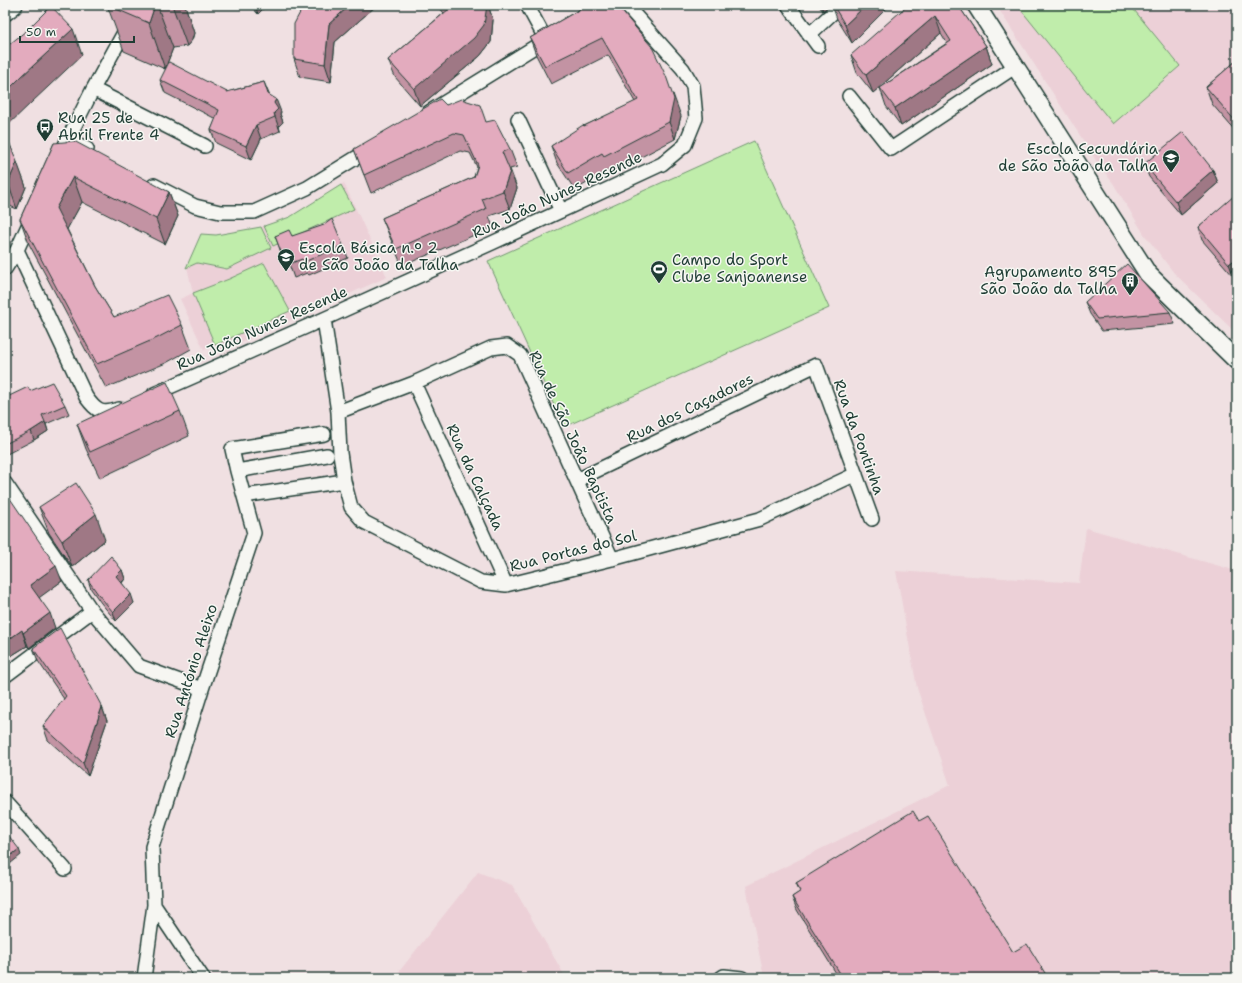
<svg xmlns="http://www.w3.org/2000/svg" width="1242" height="983" font-family="'Shantell Sans',sans-serif">
	<rect width="100%" height="100%" fill="#f0e0e2"/>
	<filter id="ink" filterUnits="userSpaceOnUse"><feTurbulence type="fractalNoise" baseFrequency=".025" numOctaves="2"/><feDisplacementMap in="SourceGraphic" scale="8" xChannelSelector="R" yChannelSelector="G"/><feConvolveMatrix kernelMatrix="1 2 1 2 8 2 1 2 1" color-interpolation-filters="sRGB"/></filter>
	<g filter="url(#ink)">
		<path fill="#ecd0d7" d="M996,5H1237V334L1174,273L1144,234L1113,183L1097,162Z
			M344,183L387,277L219,352L215,345L204,350L180,299L193,293L187,267L201,234L216,235L261,227L290,217Z
			M1086,528L1237,571V978H764L746,886L950,785L917,688L896,571L1079,583Z
			M478,872L512,885L566,978H394Z"/>
		<path fill="#c0edab" stroke="#709570" d="M1017,5H1130L1180,66L1113,124Z
			M754,141L829,308L564,427L488,261Z
			M341,185L354,209L273,246L264,226L290,217Z
			M261,227L271,248L227,269L197,263L186,268L201,234L216,235Z
			M264,263L290,311L215,345L193,293L229,279Z"/>
		<g fill="none" stroke-linecap="round" stroke-linejoin="round">
			<g stroke="#1f3d34" stroke-width="16">
				<path id="minor" d="M527,5L546,40
					M788,5L818,46
					M809,35L841,5
					M93,89L205,146
					M849,96L891,149L1016,66
					M429,112L549,38
					M518,119L561,211
					M68,139L87,149
					M64,147L93,89L139,5
					M154,185L195,206L220,212H254L307,188L372,148
					M17,250L86,397C96,411 101,415 119,409
					M5,269L17,250L32,217
					M324,319L338,412L340,453L344,481L351,507L364,522L481,582L506,585L612,559L760,519L856,474
					M414,383L506,585
					M154,394L324,319L492,243L662,164L685,145L696,118L693,86L683,69L626,5
					M338,412L414,383L491,348L507,346L520,355L612,559
					M237,471L327,455
					M577,480L816,365L872,519
					M5,483L92,611L139,666L202,689
					M244,496L344,481
					M5,676L92,611
					M5,802L65,869
					M154,905L203,978
					M144,978L154,905L152,847L202,689L254,533L237,471L232,449L324,434
					M721,978L724,976L742,978"/>
			</g>
			<g stroke="#1f3d34" stroke-width="20">
				<path id="tertiary" d="M976,5L1148,274L1237,361
					M5,12L14,5"/>
			</g>
			<use href="#minor" stroke="#f6f6f2" stroke-width="13"/>
			<use href="#tertiary" stroke="#f6f6f2" stroke-width="17"/>
		</g>
		<path fill="#c393a3" stroke="#1f3d34" d="M107,5H185L194,33L192,40L187,46L173,48L165,69L124,51Z
			M250,5H267L258,14Z
			M304,5H377L335,42L331,82L300,77L294,59Z
			M437,5H488L493,20L491,42L480,56L420,106L395,77L388,60L444,13Z
			M818,5H830L823,11Z
			M832,5H890L852,43L837,19Z
			M958,5L986,46L992,64L901,126L886,106L880,88L947,43L941,33L873,93L857,73L851,55Z
			M582,8L681,116L675,139L611,173L609,170L575,190L557,163L551,146L584,126L635,102L608,55L551,84L536,55L530,38Z
			M1237,60V133L1212,104L1206,87Z
			M160,80L227,92L264,82L269,94L281,112L280,114L283,122L279,126L280,131L261,139L251,160L216,143L211,130L216,119L165,93Z
			M446,105L486,122L510,149L517,167L510,169L517,188L510,209L489,216L493,227L402,266L389,235L382,218L474,177L477,167L470,153L460,151L371,193L354,149Z
			M5,132L26,187L17,209L5,204Z
			M54,143L169,192L178,216L165,244L82,202L67,229L95,286L114,317L182,325L191,349L166,363L106,388L29,244L20,219Z
			M1144,164L1213,170L1218,183L1181,215L1149,177Z
			M1237,197V275L1234,277L1202,240L1198,227Z
			M275,236H292L343,245L348,258L309,275L307,273L294,278L289,264L286,265Z
			M1085,302L1170,312L1175,324L1102,331L1090,314Z
			M30,391L65,405L69,414L46,424L48,431L34,440L5,455V398Z
			M180,411L189,436L100,478L86,449L77,424Z
			M5,495L62,581L39,597L55,628L29,648L27,646L14,654Z
			M39,507L105,540L72,567L49,533Z
			M122,570L125,579L122,583L134,603L116,621L101,603L91,589L88,580Z
			M33,648L102,707L107,721L88,776L48,740L43,726L64,699L38,661Z
			M919,821L1013,952L1048,978H839L797,910L792,897L800,892L796,883Z"/>
		<path fill="#9f7885" stroke="#1f3d34" d="M155,5H157L173,48L165,69L149,23Z
			M172,5H185L194,33L192,40L187,46Z
			M255,5H267L258,14Z
			M350,5H377L335,42L331,82L325,64L329,24Z
			M487,5H488L493,20L491,42L480,56L420,106L414,89Z
			M821,5H830L823,11Z
			M866,5H890L852,43L845,25Z
			M935,16L941,33L873,93L866,75Z
			M73,29L82,55L32,102L5,128V93L22,76Z
			M986,46L992,64L901,126L895,108Z
			M673,94L681,116L675,139L669,122Z
			M276,99L281,112L280,114L283,122L279,126L280,131L275,117L274,113V103Z
			M256,125L261,139L251,160L246,146Z
			M17,162L26,187L17,209L8,183Z
			M1213,170L1218,183L1181,215L1176,202Z
			M510,171L517,188L510,209L503,191Z
			M73,177L82,202L65,233L56,208Z
			M169,192L178,216L165,244L156,219Z
			M1237,258V275L1234,277L1229,264Z
			M45,422L48,431L34,440L31,431Z
			M96,514L105,540L72,567L62,541Z
			M56,566L62,581L36,600L30,585Z
			M122,570L125,579L119,585L116,576Z
			M131,594L134,603L116,621L113,612Z
			M50,613L55,628L29,648L23,633Z
			M22,630L27,646L14,654L5,662V642Z
			M102,707L107,721L88,776L83,763Z
			M19,849L21,855L5,868V860Z"/>
		<path fill="#e3abbe" stroke="#1f3d34" d="M107,5H155L149,23Z
			M304,5H350L329,24L325,64L294,59V24Z
			M445,5H487L484,25L474,38L414,89L388,60L449,9Z
			M600,5L619,8L652,47L666,76L674,99L669,122L604,156L602,153L568,173L551,146L583,125L584,126L638,100L602,38L545,66L530,38L582,8Z
			M833,5H866L845,25Z
			M908,5H958L986,46L895,108L880,88L951,41L935,16L866,75L851,55Z
			M51,6L73,29L22,76L5,93V48L27,30Z
			M1237,60V123L1206,87Z
			M169,62L227,92L264,82L268,94L276,99L274,103L278,109L274,113L275,117L256,125L246,146L211,130L219,110L160,80Z
			M440,99L446,105L461,99L480,105L486,122L495,120L510,149L502,152L510,171L503,191L482,199L486,209L396,249L382,218L474,177L478,165L464,135L454,133L364,175L354,149Z
			M5,132L17,162L8,183L5,182Z
			M1183,132L1213,170L1176,202L1144,164Z
			M74,141L169,192L156,219L73,177L56,208L95,286L114,317L167,295L182,325L157,338L97,364L20,219L54,143Z
			M1235,195L1237,197V258L1229,264L1198,227Z
			M332,219L343,245L304,262L302,259L289,264L285,251L281,252L275,236L289,230L292,236L324,225Z
			M1127,264L1170,312L1097,319L1085,302Z
			M52,382L65,405L42,415L45,422L31,431L5,444V398L28,387L30,391Z
			M167,382L180,411L90,452L77,424Z
			M76,483L96,514L62,541L39,507Z
			M7,494L56,566L30,585L50,613L23,633L22,630L5,642V495Z
			M111,556L122,570L116,576L131,594L113,612L98,594L88,580Z
			M60,628L102,707L83,763L43,726L66,696L33,648Z
			M913,811L919,821L928,816L1013,952L1027,944L1048,978H843L792,897L801,891L796,883Z
			M5,831L19,849L5,860Z"/>
	</g>
	<defs>
		<g id="bus-pin" transform="scale(0.9)"><path d="M0 17L-7.5 6A9.5 9.5 0 1 1 7.5 6Z" fill="#1f3d34" stroke="#f6f6f2"/><path d="M-5-6H5V4H4V6H2V4H-2V6H-4V4H-5ZM-3.5-4V0h7V-4ZM-3.5 1.2v1.5H-2V1.2ZM2 1.2v1.5H3.5V1.2Z" fill="#fff"/></g>
		<g id="school-pin" transform="scale(0.9)"><path d="M0 17L-7.5 6A9.5 9.5 0 1 1 7.5 6Z" fill="#1f3d34" stroke="#f6f6f2"/><path d="M0-5L7-2L0 1L-7-2ZM-4 1L0 2.5L4 1V4Q0 6-4 4Z" fill="#fff"/></g>
		<g id="stadium-pin" transform="scale(0.9)"><path d="M0 17L-7.5 6A9.5 9.5 0 1 1 7.5 6Z" fill="#1f3d34" stroke="#f6f6f2"/><path d="M0-5a6.5 5 0 1 0 0 10a6.5 5 0 1 0 0-10ZM-3.5-1.8h7v3.6h-7Z" fill="#fff"/></g>
		<g id="building-pin" transform="scale(0.9)"><path d="M0 17L-7.5 6A9.5 9.5 0 1 1 7.5 6Z" fill="#1f3d34" stroke="#f6f6f2"/><path d="M-4-6H4V6H1V3H-1V6H-4ZM-2.5-4.3h1.7v1.8h-1.7ZM.8-4.3h1.7v1.8H.8ZM-2.5-1h1.7V.8h-1.7ZM.8-1h1.7V.8H.8Z" fill="#fff"/></g>
	</defs>
	<g fill-rule="evenodd">
		<use href="#bus-pin" x="45" y="127"/>
		<use href="#school-pin" x="1171" y="158"/>
		<use href="#school-pin" x="286" y="257"/>
		<use href="#stadium-pin" x="659" y="269"/>
		<use href="#building-pin" x="1130" y="281"/>
	</g>
	<g text-anchor="middle" stroke-width="3" stroke-linejoin="round" paint-order="stroke">
		<g font-size="15" fill="#1f3d34" stroke="#f6f6f2" text-anchor="start">
			<text x="58" y="123">Rua 25 de<tspan x="58" dy="17">Abril Frente 4</tspan></text>
			<text x="1158" y="154" text-anchor="end">Escola Secundária<tspan x="1158" dy="17">de São João da Talha</tspan></text>
			<text x="299" y="253">Escola Básica n.º 2<tspan x="299" dy="17">de São João da Talha</tspan></text>
			<text x="672" y="265">Campo do Sport<tspan x="672" dy="17">Clube Sanjoanense</tspan></text>
			<text x="1117" y="277" text-anchor="end">Agrupamento 895<tspan x="1117" dy="17">São João da Talha</tspan></text>
		</g>
		<g font-size="15" fill="#1f3d34" stroke="#f6f6f2">
			<text transform="translate(557 195) rotate(-25)" y="5">Rua João Nunes Resende</text>
			<text transform="translate(262 328) rotate(-24)" y="5">Rua João Nunes Resende</text>
			<text transform="translate(690 408) rotate(-26)" y="5">Rua dos Caçadores</text>
			<text transform="translate(573 437) rotate(65)" y="5">Rua de São João Baptista</text>
			<text transform="translate(859 437) rotate(70)" y="5">Rua da Pontinha</text>
			<text transform="translate(475 477) rotate(65)" y="5">Rua da Calçada</text>
			<text transform="translate(573 551) rotate(-14)" y="5">Rua Portas do Sol</text>
			<text transform="translate(191 671) rotate(-72)" y="5">Rua António Aleixo</text>
		</g>
	</g>
	<rect width="1242" height="983" fill="none" stroke="#f6f6f2" stroke-width="20"/>
	<rect x="10" y="10" width="1222" height="963" fill="none" stroke="#1f3d34" stroke-width="1.5" filter="url(#ink)"/>
	<path d="M20 36v6h114v-6" fill="none" stroke="#1f3d34" stroke-width="2"/>
	<text x="26" y="36" font-size="12" fill="#1f3d34" stroke="#f6f6f2" stroke-width="3" paint-order="stroke">50 m</text>
</svg>
